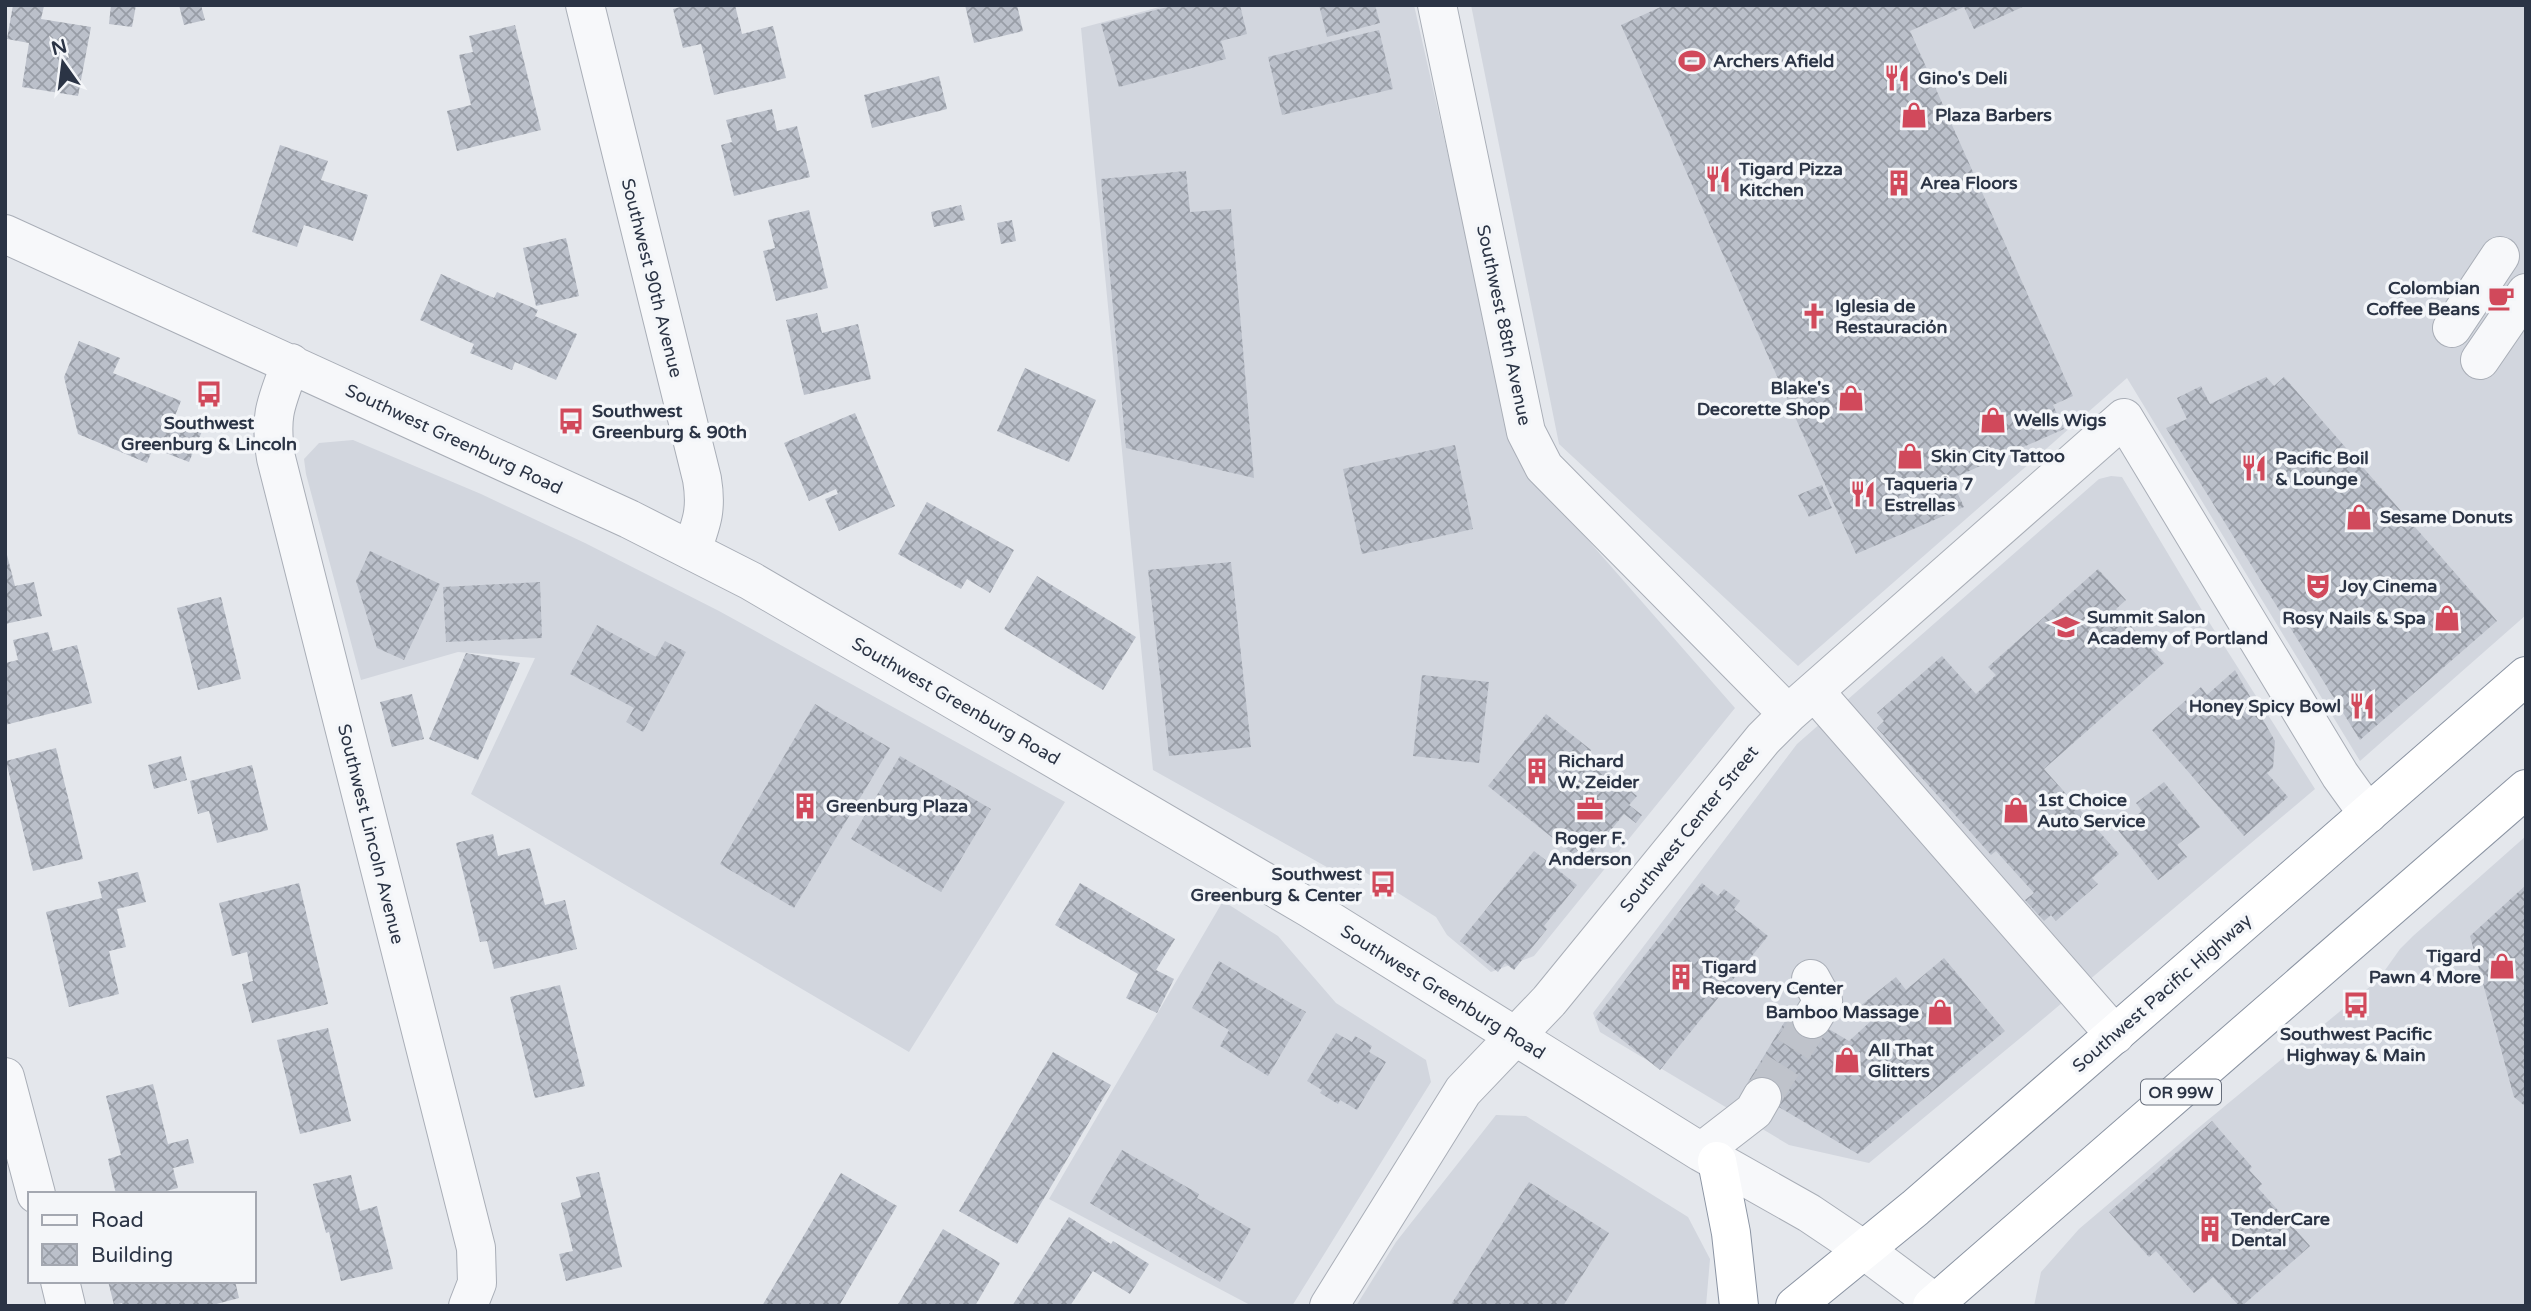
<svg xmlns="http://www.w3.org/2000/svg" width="2531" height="1311" font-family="'Varela Round',sans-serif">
	<defs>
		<pattern id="building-cross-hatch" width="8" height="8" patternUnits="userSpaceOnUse" patternTransform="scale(1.75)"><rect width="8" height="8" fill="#bbc0ca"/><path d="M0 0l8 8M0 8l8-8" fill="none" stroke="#989da6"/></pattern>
	</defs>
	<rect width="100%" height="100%" fill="#e4e7ec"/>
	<path fill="#d2d6de" d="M1167,5H1414L1517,459L1735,708L1534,956L1491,972L1447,935L1436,917L1360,869L1359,885L1153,770L1081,28Z
		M1471,5H2526V615L2360,761L2127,378L1798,666L1559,444Z
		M353,440L481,494L585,543L719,611L1065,802L909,1052L471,794L535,658L458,652L361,680L306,474L304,459L319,443Z
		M2111,476L2122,477L2209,622L2315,789L2030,1030L1869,1163L1789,1145L1600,1032L1593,1013L1797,744L2099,479Z
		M2526,836V1306H2034L2041,1272L2079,1229L2197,1129L2378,980L2400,949L2413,936Z
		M1223,901L1278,936L1336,1003L1426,1060L1431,1082L1292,1306H1252L1049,1199Z
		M1496,1115L1526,1116L1688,1217L1710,1259L1706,1306H1356L1396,1242Z"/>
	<path fill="url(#building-cross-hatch)" d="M13,5L44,6L41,19L91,27L78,96L22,87L29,43L7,39Z
		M111,5H136L132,27L109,24Z
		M179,5H201L205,20L184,25Z
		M688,5H735L742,34L773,26L786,78L714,95L701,44L683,48L673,9Z
		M965,5H1017L1023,31L974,43Z
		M1175,5H1240L1247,34L1221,41L1226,59L1119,87L1101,24Z
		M1319,5H1375L1380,23L1327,37Z
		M1665,5H2027L1974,29L1964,7L1910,31L2073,396L2053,405L2064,429L1951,479L1964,507L1856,554L1621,25Z
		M515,25L541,130L457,151L447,111L471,105L459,55L473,52L469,36Z
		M1379,30L1393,89L1282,115L1268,57Z
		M939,76L947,109L872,128L864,95Z
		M772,109L777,131L797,126L810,177L734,196L721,145L732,142L726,120Z
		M280,145L328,161L321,180L368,195L353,241L304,225L297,247L252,232Z
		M1186,171L1190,212L1231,209L1254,478L1126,448L1101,179Z
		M961,205L965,220L934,227L931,212Z
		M809,210L828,288L776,301L763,251L775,248L768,220Z
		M1012,220L1016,241L1001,244L997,223Z
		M566,238L579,296L536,306L523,248Z
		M441,274L494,298L497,292L538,310L535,316L577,334L556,380L515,362L512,370L470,353L474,344L420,320Z
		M817,313L822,333L858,324L871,379L804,395L786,320Z
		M79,341L120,358L113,373L181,401L174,418L203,429L189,462L153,448L147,463L78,434L64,377Z
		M1025,368L1096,400L1069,462L997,431Z
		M2266,377L2274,386L2284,377L2497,621L2360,740L2166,428L2187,419L2177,398L2201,386L2210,404Z
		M855,413L895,506L839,531L825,499L838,494L836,489L809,501L784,443Z
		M1455,445L1473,529L1362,554L1343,469Z
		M1822,485L1832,508L1809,517L1798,495Z
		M927,502L1014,550L990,593L967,579L961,589L898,554Z
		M6,551L15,586L34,582L42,616L5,624Z
		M370,551L440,584L404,660L377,648L356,581Z
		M1231,562L1251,747L1169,756L1148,570Z
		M2098,569L2126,600L2116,609L2164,663L2044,769L2119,854L2092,878L2098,884L2056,921L2051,915L2044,921L2025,900L2034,893L1996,851L1991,855L1877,728L1884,721L1877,713L1942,656L1976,694L1996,675L1988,667Z
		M1037,576L1136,637L1103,690L1004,629Z
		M540,582L542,638L446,642L443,587Z
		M221,597L241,679L198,690L177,608Z
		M597,625L656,657L665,641L686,652L643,732L626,722L634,708L570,674Z
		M48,632L53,651L77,645L92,703L5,725V663L18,660L13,640Z
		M466,653L520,663L478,760L429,739Z
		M2235,670L2275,741L2273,768L2267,773L2288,797L2244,836L2152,730L2201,687L2207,695Z
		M1422,675L1489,682L1479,763L1413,756Z
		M412,694L424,739L392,747L380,702Z
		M815,704L890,748L794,908L720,864Z
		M1546,714L1591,750L1587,756L1637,796L1629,805L1642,815L1636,823L1624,814L1584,863L1488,786Z
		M56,748L83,859L33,871L6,761Z
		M181,756L187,780L154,789L148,765Z
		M900,756L991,809L941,892L851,839Z
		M252,765L268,830L217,843L209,811L198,814L190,781Z
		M2164,782L2200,827L2177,845L2187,857L2158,880L2118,830L2142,811L2136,803Z
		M493,834L498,856L530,848L545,905L565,900L577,949L494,969L487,941L480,942L456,843Z
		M1534,851L1577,885L1544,926L1547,929L1514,970L1505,963L1498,972L1460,941Z
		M138,872L146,902L117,909L126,947L109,951L119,994L69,1007L46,912L102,898L98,882Z
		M299,883L328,1004L252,1023L242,984L253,981L247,952L232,956L219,903Z
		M1080,883L1175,939L1156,970L1174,979L1157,1013L1126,998L1138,974L1055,925Z
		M1702,883L1718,896L1724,889L1740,901L1734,909L1768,936L1660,1070L1595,1018Z
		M2526,885V1107L2514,1097L2470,936Z
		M1944,958L2005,1031L1858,1154L1745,1087L1793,1008L1849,1041L1871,1021L1859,1007L1896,977L1906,990Z
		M1219,961L1306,1012L1268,1076L1220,1046L1229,1030L1192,1008Z
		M560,985L585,1086L535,1098L510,997Z
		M328,1028L351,1121L300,1134L277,1040Z
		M1336,1033L1352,1042L1355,1036L1372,1046L1369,1052L1386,1062L1357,1110L1340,1100L1338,1104L1320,1093L1322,1090L1307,1081Z
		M1053,1052L1111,1085L1017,1244L959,1211Z
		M153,1084L168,1144L188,1139L194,1163L173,1168L178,1188L154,1194H116L108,1159L121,1155L106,1096Z
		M2212,1121L2252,1167L2249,1170L2262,1184L2258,1188L2310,1246L2242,1306H2239L2213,1277L2194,1293L2156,1251L2149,1257L2109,1212Z
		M1122,1150L1199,1194L1197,1198L1251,1229L1220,1282L1090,1203Z
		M599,1172L622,1267L566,1281L559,1254L573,1251L561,1203L581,1197L576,1177Z
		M841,1173L897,1206L839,1306H762Z
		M351,1175L360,1211L377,1206L393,1269L341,1281L329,1232L326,1233L313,1184Z
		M1529,1182L1609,1233L1563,1306H1450Z
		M1069,1217L1111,1244L1113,1241L1149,1264L1130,1294L1093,1271L1070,1306H1012Z
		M943,1229L1000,1263L975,1306H897Z
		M108,1281H235L239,1298L209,1306H122V1303L114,1305Z"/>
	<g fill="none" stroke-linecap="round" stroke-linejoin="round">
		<path stroke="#bfc3cb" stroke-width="38" stroke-dasharray="38 19" stroke-linecap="butt" d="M1762,1097L1812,1019"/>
		<g stroke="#a9aeb7" stroke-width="40">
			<path id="minor" d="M585,5L702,479C707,509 702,522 692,550
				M1437,5L1526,432L1544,467L1788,714
				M5,234L629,519L751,581L1311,909L1701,1152L1809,1213L1864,1250L1935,1303L1943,1306
				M2452,328L2500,256
				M2480,360L2526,293
				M291,363C276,403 269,415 276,458L476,1248L477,1283L468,1306
				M1815,692L2115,1035
				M1811,979L1823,1001L1812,1019
				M5,1077L36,1194
				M1701,1152L1754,1111L1762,1097
				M60,1281L66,1306
				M1329,1306L1463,1091L1549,1001L1763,739L1788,714L2124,418L2340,775L2368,814"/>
		</g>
		<g stroke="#8b94a3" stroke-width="40">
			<path id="highway" d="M1717,1161L1731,1233L1739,1306
				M1795,1306L1915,1208L2526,676
				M1932,1306L2526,789"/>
		</g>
		<use href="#minor" stroke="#f7f8fa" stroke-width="38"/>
		<use href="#highway" stroke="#fff" stroke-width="38"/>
	</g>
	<defs>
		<g id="stadium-bare" transform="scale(2.1)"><path d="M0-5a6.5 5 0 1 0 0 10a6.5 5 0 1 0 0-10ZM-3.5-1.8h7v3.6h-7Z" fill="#d1495b" stroke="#f4f6f9" stroke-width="2.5" paint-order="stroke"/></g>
		<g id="restaurant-bare" transform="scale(2.1)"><path d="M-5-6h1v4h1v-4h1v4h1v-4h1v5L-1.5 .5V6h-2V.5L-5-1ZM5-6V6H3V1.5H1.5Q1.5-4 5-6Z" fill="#d1495b" stroke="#f4f6f9" stroke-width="2.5" paint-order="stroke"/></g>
		<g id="shop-bare" transform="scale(2.1)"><path d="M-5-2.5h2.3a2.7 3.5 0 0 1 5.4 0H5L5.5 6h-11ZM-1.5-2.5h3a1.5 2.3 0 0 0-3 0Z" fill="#d1495b" stroke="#f4f6f9" stroke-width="2.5" paint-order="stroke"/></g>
		<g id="building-bare" transform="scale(2.1)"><path d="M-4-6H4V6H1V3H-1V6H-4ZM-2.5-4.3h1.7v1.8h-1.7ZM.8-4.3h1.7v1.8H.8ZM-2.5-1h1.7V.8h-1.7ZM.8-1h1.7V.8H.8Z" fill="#d1495b" stroke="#f4f6f9" stroke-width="2.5" paint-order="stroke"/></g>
		<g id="cafe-bare" transform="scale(2.1)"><path d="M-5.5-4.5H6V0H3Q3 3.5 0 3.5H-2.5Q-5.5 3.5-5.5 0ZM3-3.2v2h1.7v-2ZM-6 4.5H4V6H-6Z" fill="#d1495b" stroke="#f4f6f9" stroke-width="2.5" paint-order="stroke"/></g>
		<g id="church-bare" transform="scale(2.1)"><path d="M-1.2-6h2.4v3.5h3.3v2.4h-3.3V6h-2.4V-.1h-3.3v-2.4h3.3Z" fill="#d1495b" stroke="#f4f6f9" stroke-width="2.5" paint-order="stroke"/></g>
		<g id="bus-bare" transform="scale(2.1)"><path d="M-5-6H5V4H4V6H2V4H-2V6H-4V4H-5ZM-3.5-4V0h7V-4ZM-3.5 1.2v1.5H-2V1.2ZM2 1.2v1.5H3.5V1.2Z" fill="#d1495b" stroke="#f4f6f9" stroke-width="2.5" paint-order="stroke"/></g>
		<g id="theatre-bare" transform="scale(2.1)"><path d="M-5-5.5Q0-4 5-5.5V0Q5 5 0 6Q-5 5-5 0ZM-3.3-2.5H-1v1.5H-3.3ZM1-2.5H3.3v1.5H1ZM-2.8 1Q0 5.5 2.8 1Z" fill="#d1495b" stroke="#f4f6f9" stroke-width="2.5" paint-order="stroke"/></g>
		<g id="school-bare" transform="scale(2.1)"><path d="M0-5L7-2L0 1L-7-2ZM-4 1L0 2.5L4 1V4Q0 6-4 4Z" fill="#d1495b" stroke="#f4f6f9" stroke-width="2.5" paint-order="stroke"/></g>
		<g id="office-bare" transform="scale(2.1)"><path d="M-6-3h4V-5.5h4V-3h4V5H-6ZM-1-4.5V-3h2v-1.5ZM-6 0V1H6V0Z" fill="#d1495b" stroke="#f4f6f9" stroke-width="2.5" paint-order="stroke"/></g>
	</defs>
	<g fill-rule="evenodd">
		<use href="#stadium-bare" x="1692" y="61"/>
		<use href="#restaurant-bare" x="1897" y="78"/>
		<use href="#shop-bare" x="1914" y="115"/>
		<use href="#restaurant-bare" x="1718" y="179"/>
		<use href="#building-bare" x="1899" y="183"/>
		<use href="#cafe-bare" x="2501" y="298"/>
		<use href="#church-bare" x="1814" y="316"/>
		<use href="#bus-bare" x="209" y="394"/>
		<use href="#shop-bare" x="1851" y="398"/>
		<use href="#shop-bare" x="1993" y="420"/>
		<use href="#bus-bare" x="571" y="421"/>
		<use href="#shop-bare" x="1910" y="456"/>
		<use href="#restaurant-bare" x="2254" y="468"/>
		<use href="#restaurant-bare" x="1863" y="494"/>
		<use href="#shop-bare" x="2359" y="517"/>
		<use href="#theatre-bare" x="2318" y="586"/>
		<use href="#shop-bare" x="2447" y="618"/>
		<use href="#school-bare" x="2066" y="627"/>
		<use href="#restaurant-bare" x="2362" y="706"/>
		<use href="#building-bare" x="1537" y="771"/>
		<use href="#building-bare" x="805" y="806"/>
		<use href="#office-bare" x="1590" y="809"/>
		<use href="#shop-bare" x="2016" y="810"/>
		<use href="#bus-bare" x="1383" y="884"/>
		<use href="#shop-bare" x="2502" y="966"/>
		<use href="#building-bare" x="1681" y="977"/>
		<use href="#bus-bare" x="2356" y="1005"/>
		<use href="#shop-bare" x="1940" y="1012"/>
		<use href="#shop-bare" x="1847" y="1060"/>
		<use href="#building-bare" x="2210" y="1229"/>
	</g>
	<g text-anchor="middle" stroke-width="7" stroke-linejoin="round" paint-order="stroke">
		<rect fill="#f4f6f9" stroke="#676e7b" stroke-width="2" x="2141" y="1079.5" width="80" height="25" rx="5"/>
		<g font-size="16" font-weight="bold" fill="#2b3445">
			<text x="2181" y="1098">OR 99W</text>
		</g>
		<g font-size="18" font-weight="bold" fill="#2b3445" stroke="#f4f6f9" text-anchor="start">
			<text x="1713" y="67">Archers Afield</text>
			<text x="1918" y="84">Gino's Deli</text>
			<text x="1935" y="121">Plaza Barbers</text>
			<text x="1739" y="175">Tigard Pizza<tspan x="1739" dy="21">Kitchen</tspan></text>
			<text x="1920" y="189">Area Floors</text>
			<text x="2480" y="294" text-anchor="end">Colombian<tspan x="2480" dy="21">Coffee Beans</tspan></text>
			<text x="1835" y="312">Iglesia de<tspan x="1835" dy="21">Restauración</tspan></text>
			<text x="1830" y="394" text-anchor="end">Blake's<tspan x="1830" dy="21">Decorette Shop</tspan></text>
			<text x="592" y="417">Southwest<tspan x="592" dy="21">Greenburg &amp; 90th</tspan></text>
			<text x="2014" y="426">Wells Wigs</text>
			<text x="209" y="429" text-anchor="middle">Southwest<tspan x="209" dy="21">Greenburg &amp; Lincoln</tspan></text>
			<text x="1931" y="462">Skin City Tattoo</text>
			<text x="2275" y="464">Pacific Boil<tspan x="2275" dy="21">&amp; Lounge</tspan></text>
			<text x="1884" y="490">Taqueria 7<tspan x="1884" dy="21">Estrellas</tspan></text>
			<text x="2380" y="523">Sesame Donuts</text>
			<text x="2339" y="592">Joy Cinema</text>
			<text x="2087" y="623">Summit Salon<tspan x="2087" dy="21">Academy of Portland</tspan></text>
			<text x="2426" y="624" text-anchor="end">Rosy Nails &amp; Spa</text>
			<text x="2341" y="712" text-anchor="end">Honey Spicy Bowl</text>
			<text x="1558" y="767">Richard<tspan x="1558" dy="21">W. Zeider</tspan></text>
			<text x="2037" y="806">1st Choice<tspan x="2037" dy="21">Auto Service</tspan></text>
			<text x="826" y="812">Greenburg Plaza</text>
			<text x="1590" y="844" text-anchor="middle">Roger F.<tspan x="1590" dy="21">Anderson</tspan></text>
			<text x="1362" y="880" text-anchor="end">Southwest<tspan x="1362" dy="21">Greenburg &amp; Center</tspan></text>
			<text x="2481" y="962" text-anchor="end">Tigard<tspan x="2481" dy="21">Pawn 4 More</tspan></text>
			<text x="1702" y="973">Tigard<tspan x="1702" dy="21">Recovery Center</tspan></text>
			<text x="1919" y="1018" text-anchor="end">Bamboo Massage</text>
			<text x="2356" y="1040" text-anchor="middle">Southwest Pacific<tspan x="2356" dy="21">Highway &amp; Main</tspan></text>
			<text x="1868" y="1056">All That<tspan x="1868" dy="21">Glitters</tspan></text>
			<text x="2231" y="1225">TenderCare<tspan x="2231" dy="21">Dental</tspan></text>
		</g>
		<g font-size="18" fill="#2b3445" stroke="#f4f6f9">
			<text transform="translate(652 278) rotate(76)" y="6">Southwest 90th Avenue</text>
			<text transform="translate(1504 325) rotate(78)" y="6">Southwest 88th Avenue</text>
			<text transform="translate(454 439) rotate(25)" y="6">Southwest Greenburg Road</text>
			<text transform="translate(956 701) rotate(30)" y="6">Southwest Greenburg Road</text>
			<text transform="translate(1689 829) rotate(-51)" y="6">Southwest Center Street</text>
			<text transform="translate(371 834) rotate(76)" y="6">Southwest Lincoln Avenue</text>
			<text transform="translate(1443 992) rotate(32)" y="6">Southwest Greenburg Road</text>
			<text transform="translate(2162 993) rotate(-41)" y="6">Southwest Pacific Highway</text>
		</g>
	</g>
	<rect width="2531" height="1311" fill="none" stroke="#2b3445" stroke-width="14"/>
	<rect x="28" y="1192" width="228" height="91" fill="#f4f6f9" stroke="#a4a8b1" stroke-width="2"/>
	<rect x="42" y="1215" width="35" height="10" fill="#f7f8fa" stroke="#a4a8b1" stroke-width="2"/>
	<text x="91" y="1227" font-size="21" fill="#2b3445">Road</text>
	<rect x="42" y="1244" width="35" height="21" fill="url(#building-cross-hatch)" stroke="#a4a8b1" stroke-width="2"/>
	<text x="91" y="1262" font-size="21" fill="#2b3445">Building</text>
	<g transform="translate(63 63) rotate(346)" stroke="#f4f6f9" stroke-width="5" paint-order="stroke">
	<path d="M0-5L12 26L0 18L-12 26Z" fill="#2b3445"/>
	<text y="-10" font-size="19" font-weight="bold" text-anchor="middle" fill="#2b3445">N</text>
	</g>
</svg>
